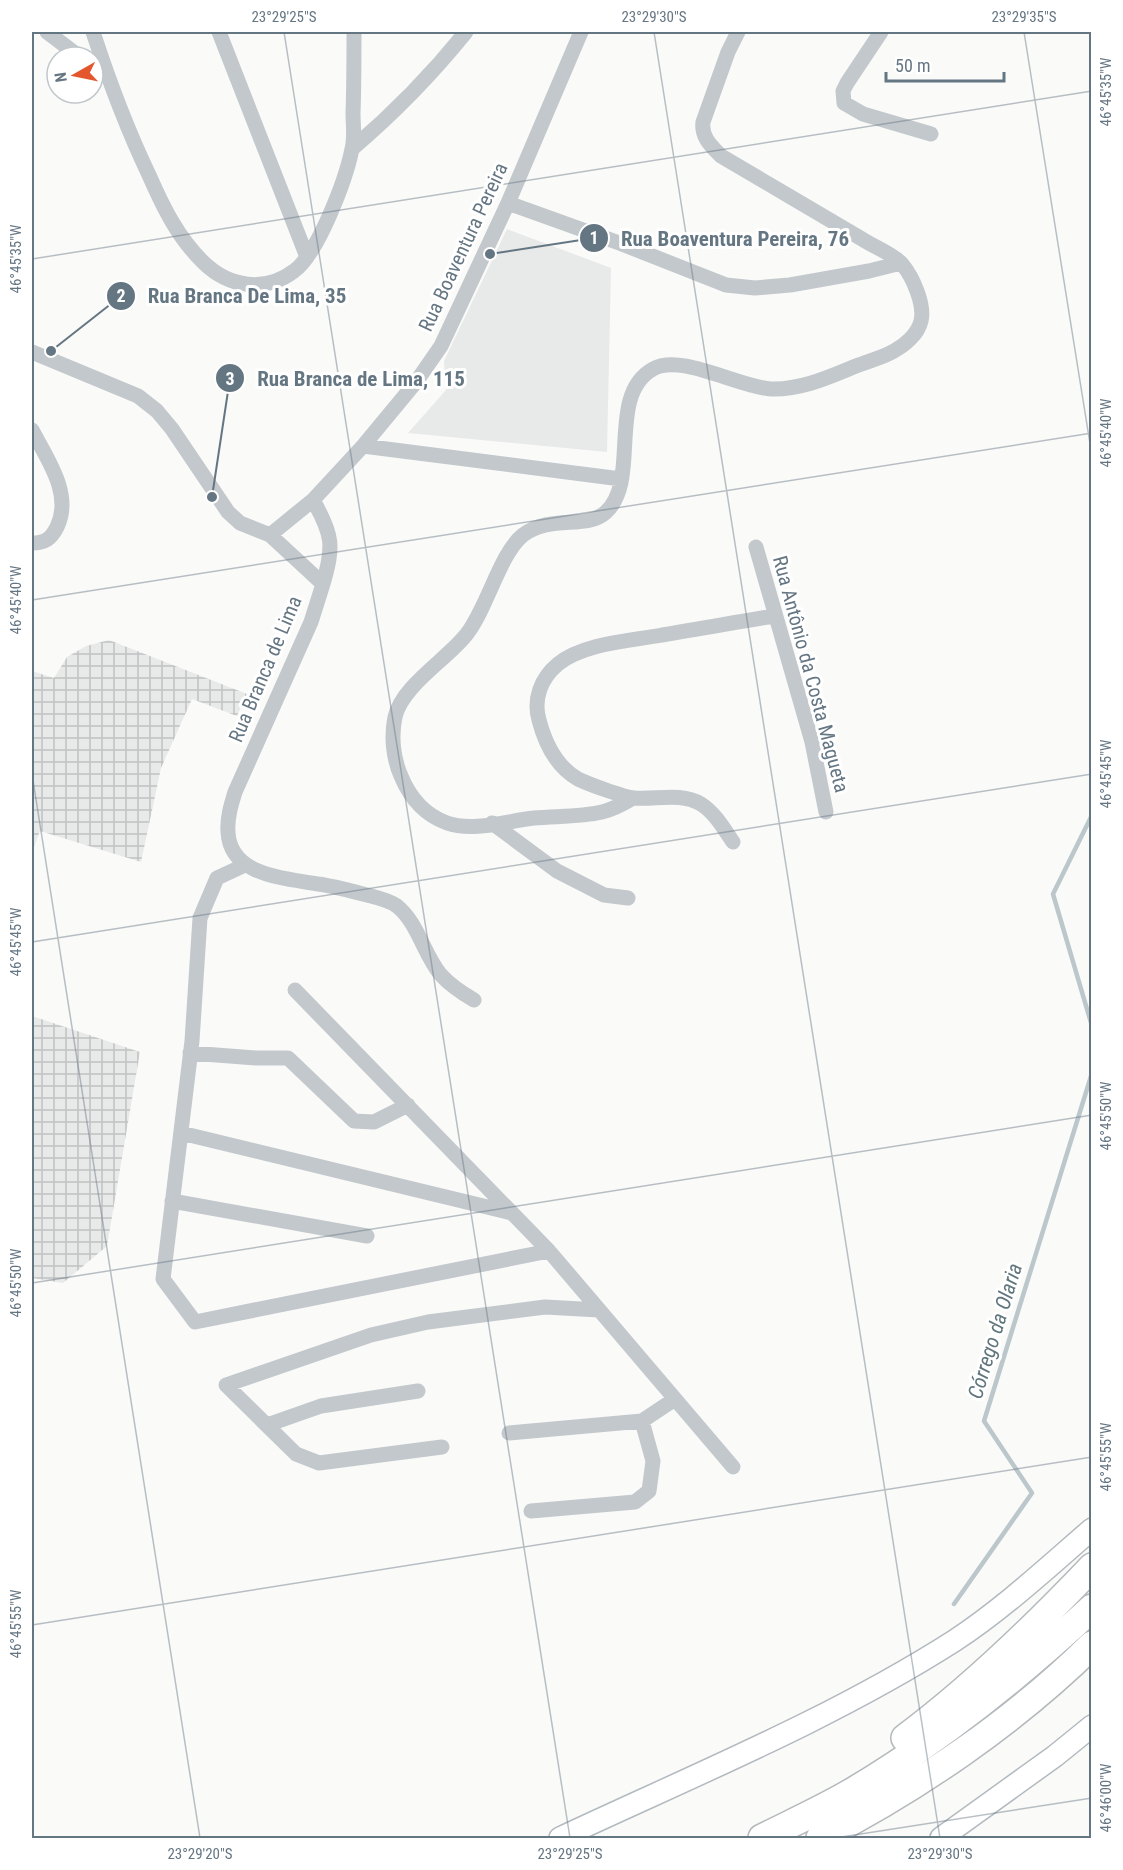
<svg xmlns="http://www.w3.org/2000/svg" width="1123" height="1870" font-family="'Roboto Condensed',sans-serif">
	<defs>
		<pattern id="industrial-grid" width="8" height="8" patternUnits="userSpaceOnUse" patternTransform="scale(1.5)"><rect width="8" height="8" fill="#e8e9e9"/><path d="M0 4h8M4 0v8" fill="none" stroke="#c0c1c2"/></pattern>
	</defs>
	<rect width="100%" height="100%" fill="#fafaf8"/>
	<path fill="#e8e9e9" d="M507,229L611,268L607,452L408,433L446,390L444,361Z"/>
	<path fill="url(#industrial-grid)" d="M109,640L247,694L237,716L192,699L161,768L141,862L40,831L32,852V671L54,678L67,657L86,646Z
		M32,1016L140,1052L107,1246L63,1283L32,1278Z"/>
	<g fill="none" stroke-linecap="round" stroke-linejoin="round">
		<path stroke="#bbc7cb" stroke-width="4.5" d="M1092,815L1053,894L1092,1026
			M954,1604L1032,1493L984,1421L1092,1073"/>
		<g stroke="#b3babf" stroke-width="24">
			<path id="secondary" d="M560,1838C692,1776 830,1720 954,1641C1003,1609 1048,1567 1092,1529
				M941,1838L1055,1756L1092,1726"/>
		</g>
		<g stroke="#b4b9bd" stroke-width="30">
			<path id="highway" d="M905,1738C972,1688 1034,1628 1092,1567
				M762,1838C792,1823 823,1809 852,1792C939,1740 1018,1677 1092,1608
				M820,1838C916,1789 1015,1721 1092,1645"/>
		</g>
		<path stroke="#c3c8cc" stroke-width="15" d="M47,32L80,57
			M93,32C109,81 127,129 149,175C163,207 178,238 204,263C229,287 265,293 294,271C318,254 346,179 352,149C355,138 353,125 353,113C354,86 354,59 354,32
			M219,32L307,257
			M881,32L847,83L843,91L844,103L863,114L931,134
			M353,148C394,113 432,74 466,32
			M508,203L622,244L726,285L755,288L790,285L869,271L901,263
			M32,352L138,396L157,411L172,429L228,512L240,523L270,535L323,584L311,622L235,792C231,805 227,818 228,832C230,876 285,878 318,884C333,886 348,890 363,894C374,897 387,899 397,906C418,923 424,955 441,975C450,985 462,993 474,1000
			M32,430C47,459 73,494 57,527C51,539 45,543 32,543
			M363,446L621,479
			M313,500C333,535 334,546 323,584
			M270,535L313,500L363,446L416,382L441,346L508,203L581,32
			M756,547L812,742L826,812
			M633,798C623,804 614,809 602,812C580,817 557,816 534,818C507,821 473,832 447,823C425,815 410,798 401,776C393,758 391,736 395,717C402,686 446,660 466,635C487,609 500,553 523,535C551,514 587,530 606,512C641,480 606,395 653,369C681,353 738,387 771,389C801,390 829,377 856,366C868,361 882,358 894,351C905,345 918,334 921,321C925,305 913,277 902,264C893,254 874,247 862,239C815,211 768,184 721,156C711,146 701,137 703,122L728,52L738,32
			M492,823L557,871L604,895L628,898
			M733,842C724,829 715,813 701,804C680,792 656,800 634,798C624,797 588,784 578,779C557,767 545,743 539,720C533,699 541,678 558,664C584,643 631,641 662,635C700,629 737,622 774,616
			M245,865L217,878L200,918L192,1041L163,1279L195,1322L549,1251
			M295,990L549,1251L733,1467
			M190,1053L256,1058H288L354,1121L374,1122L408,1105
			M181,1133L512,1213
			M172,1201L367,1236
			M267,1425L321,1406L418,1391
			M509,1433L642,1421L675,1399
			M442,1447L319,1463L296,1454L226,1385L371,1335L428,1322L545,1307L599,1310
			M531,1511L635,1502L649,1491L653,1461L642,1421"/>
		<use href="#secondary" stroke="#fff" stroke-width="21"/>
		<use href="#highway" stroke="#fff" stroke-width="27"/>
	</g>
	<path fill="none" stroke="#657683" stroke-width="1.5" stroke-opacity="0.45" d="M284,32L570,1838M654,32L940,1838M1024,32L1092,456M32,259L1092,91M32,600L1092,433M32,774L200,1838M32,942L1092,774M32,1283L1092,1115M32,1625L1092,1457M835,1838L1092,1798"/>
	<g text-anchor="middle" stroke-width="6" stroke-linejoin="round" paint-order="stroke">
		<g font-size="20" fill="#657683" stroke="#fff">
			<text transform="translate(463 247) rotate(-65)" y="7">Rua Boaventura Pereira</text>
			<text transform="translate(265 669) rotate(-67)" y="7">Rua Branca de Lima</text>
			<text transform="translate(811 674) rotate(75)" y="7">Rua Antônio da Costa Magueta</text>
		</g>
		<g font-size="21" font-style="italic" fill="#60757c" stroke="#fff">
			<text transform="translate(995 1331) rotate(-73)" y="7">Córrego da Olaria</text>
		</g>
	</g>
	<path fill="none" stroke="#657683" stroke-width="2" d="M490 254L594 238M51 351L121 296M212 497L230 378"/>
	<g fill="#657683" stroke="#fff" stroke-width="2">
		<circle cx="490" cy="254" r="6"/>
		<circle cx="51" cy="351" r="6"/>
		<circle cx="212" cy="497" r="6"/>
		<circle cx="594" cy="238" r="15"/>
		<circle cx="121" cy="296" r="15"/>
		<circle cx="230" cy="378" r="15"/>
	</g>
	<g font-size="18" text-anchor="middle" font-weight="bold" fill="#fff">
		<text x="594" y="244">1</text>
		<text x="121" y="302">2</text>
		<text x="230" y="385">3</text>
	</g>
	<g font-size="21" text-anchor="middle" font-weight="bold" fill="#657683" stroke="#fff" stroke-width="6" stroke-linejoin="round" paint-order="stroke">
		<text x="735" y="246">Rua Boaventura Pereira, 76</text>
		<text x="247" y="303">Rua Branca De Lima, 35</text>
		<text x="361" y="386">Rua Branca de Lima, 115</text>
	</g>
	<rect width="1123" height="1870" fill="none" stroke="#ffffff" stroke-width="66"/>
	<g transform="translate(75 75) rotate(261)"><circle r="28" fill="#ffffff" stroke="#c1c8cd" stroke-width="1.5"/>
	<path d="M0-4.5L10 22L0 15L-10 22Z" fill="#e4572e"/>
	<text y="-9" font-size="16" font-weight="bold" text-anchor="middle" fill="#657683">N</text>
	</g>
	<path d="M886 72v9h118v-9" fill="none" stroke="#657683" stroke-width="3"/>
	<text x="895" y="72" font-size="18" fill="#657683" stroke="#ffffff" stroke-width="4.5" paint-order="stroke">50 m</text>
	<rect x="33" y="33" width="1057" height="1804" fill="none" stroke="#657683" stroke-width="2"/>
	<g font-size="15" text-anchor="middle" fill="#657683">
		<text x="284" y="22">23°29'25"S</text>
		<text x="654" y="22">23°29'30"S</text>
		<text x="1024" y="22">23°29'35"S</text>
		<text transform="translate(1106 92) rotate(-90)" y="5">46°45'35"W</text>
		<text transform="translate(16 259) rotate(-90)" y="5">46°45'35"W</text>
		<text transform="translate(1106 433) rotate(-90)" y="5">46°45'40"W</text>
		<text transform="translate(16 600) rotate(-90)" y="5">46°45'40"W</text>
		<text transform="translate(1106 774) rotate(-90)" y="5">46°45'45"W</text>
		<text transform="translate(16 942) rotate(-90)" y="5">46°45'45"W</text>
		<text transform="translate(1106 1116) rotate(-90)" y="5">46°45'50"W</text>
		<text transform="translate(16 1283) rotate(-90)" y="5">46°45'50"W</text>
		<text transform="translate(1106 1457) rotate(-90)" y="5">46°45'55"W</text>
		<text transform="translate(16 1624) rotate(-90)" y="5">46°45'55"W</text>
		<text transform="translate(1106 1798) rotate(-90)" y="5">46°46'00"W</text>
		<text x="200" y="1859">23°29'20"S</text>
		<text x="570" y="1859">23°29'25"S</text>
		<text x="940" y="1859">23°29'30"S</text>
	</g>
</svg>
